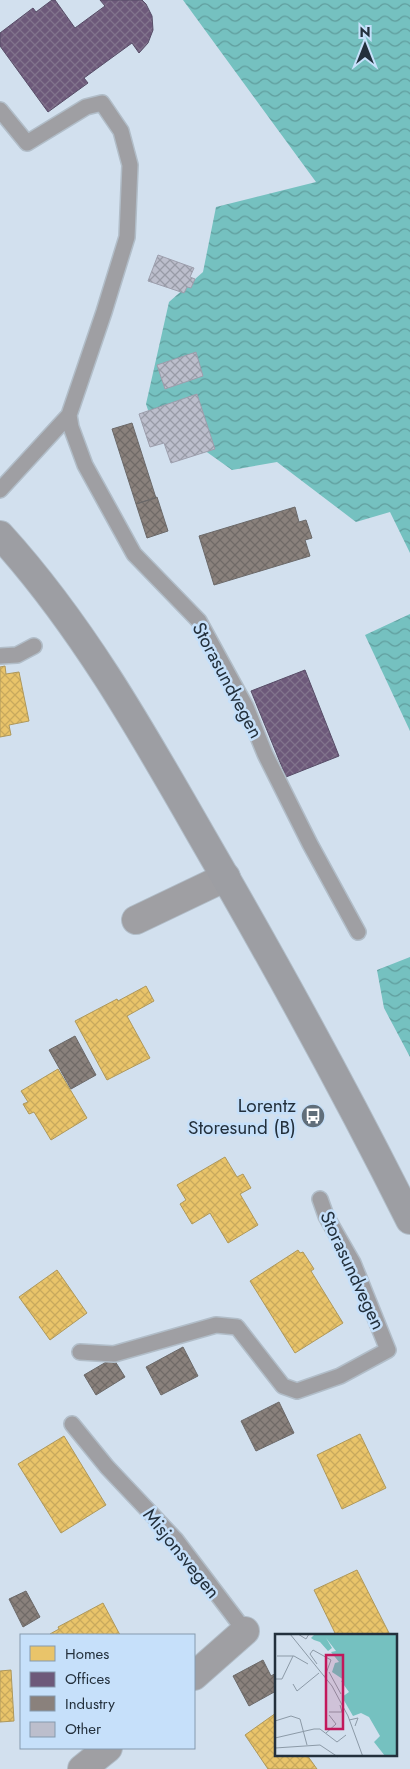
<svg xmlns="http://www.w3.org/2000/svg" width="410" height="1769" font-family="Jost,sans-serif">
	<defs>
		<pattern id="water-waves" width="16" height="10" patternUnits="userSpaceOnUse" patternTransform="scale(1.25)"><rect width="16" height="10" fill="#75c1c0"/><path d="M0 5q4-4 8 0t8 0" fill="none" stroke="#609d9d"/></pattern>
		<pattern id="homes-cross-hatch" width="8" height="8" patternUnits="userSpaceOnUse" patternTransform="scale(1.25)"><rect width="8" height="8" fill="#e9c46a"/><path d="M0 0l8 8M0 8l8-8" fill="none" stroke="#c8a95d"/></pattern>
		<pattern id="offices-cross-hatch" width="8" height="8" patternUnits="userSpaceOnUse" patternTransform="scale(1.25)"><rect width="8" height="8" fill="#6d597a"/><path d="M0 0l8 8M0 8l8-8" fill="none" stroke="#81738c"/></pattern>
		<pattern id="industry-cross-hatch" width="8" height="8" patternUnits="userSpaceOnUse" patternTransform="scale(1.25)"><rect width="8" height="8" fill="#8a817c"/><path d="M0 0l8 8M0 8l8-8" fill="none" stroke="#706a67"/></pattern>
		<pattern id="building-cross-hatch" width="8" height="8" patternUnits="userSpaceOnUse" patternTransform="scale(1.25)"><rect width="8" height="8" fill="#bcbecc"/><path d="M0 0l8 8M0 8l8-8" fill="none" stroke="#989ba7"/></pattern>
	</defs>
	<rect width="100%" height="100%" fill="#d2e0ee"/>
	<path fill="url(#water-waves)" d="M183,0H410V553L390,512L356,522L277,462L232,470L148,410L146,404L169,302L203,272L216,207L316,182Z
		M410,614V731L365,635Z
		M410,957V1057L384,1008L377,970Z"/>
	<path fill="url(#homes-cross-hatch)" stroke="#ae985c" d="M5,666L6,674L19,672L29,721L9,725L11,735L0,737V667Z
		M146,986L154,1001L127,1016L150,1058L107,1080L75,1021L117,999L118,1001Z
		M58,1069L87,1118L51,1140L34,1112L29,1114L23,1104L28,1102L21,1091Z
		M225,1157L237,1177L243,1174L251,1188L240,1194L258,1225L228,1243L210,1213L192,1224L180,1204L186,1200L177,1185Z
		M298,1250L300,1253L303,1252L314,1269L311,1271L343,1323L295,1353L250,1281Z
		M57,1270L87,1313L50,1340L19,1297Z
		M360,1434L386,1488L342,1509L317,1455Z
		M64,1436L106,1505L61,1533L18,1464Z
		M357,1570L390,1635H336L314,1590Z
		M103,1603L120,1635H51L50,1634L59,1629L58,1627Z
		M11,1670L14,1721L0,1722V1671Z
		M276,1713V1755H307L317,1769H268L245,1735Z"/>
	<path fill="url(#offices-cross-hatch)" stroke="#574d67" d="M52,0H55L75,28L105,6L100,0H142L146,4L152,16L153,30L148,43L139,53L132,43L84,78L88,83L48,112L0,46V33L33,8L36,12Z
		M305,670L339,756L286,777L251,691Z"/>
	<path fill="url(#industry-cross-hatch)" stroke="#6b6969" d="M132,423L156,498L136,504L112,429Z
		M157,497L168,531L147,538L136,504Z
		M295,507L299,522L306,520L312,538L305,540L310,556L214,585L199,536Z
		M75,1036L96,1075L71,1089L49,1050Z
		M183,1347L198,1376L161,1395L146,1367Z
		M113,1358L125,1377L96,1395L84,1375Z
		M279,1402L294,1433L256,1451L241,1421Z
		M26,1591L40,1617L23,1627L9,1599Z
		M263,1660L271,1676L276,1673V1691L249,1706L233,1676Z"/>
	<path fill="url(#building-cross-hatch)" stroke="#9d9fad" d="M158,255L194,268L190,277L195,279L191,288L187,287L184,293L148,281Z
		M196,352L203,376L165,389L157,365Z
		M197,394L215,449L171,463L164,443L150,447L139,414Z"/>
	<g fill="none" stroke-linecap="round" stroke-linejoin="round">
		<g stroke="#b1bdc8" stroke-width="18">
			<path id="service" d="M0,110L27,143L86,107L102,103L121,131L130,165L127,237L104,312L69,415L0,490
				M69,415L71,427L85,465L134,554L199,621L246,707L265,754L310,844L358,932
				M0,656L17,655L34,646
				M80,1352L114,1354L216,1325L237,1327L283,1386L297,1391L340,1376L388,1350L353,1263L326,1216L320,1199
				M72,1424L107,1467L176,1540L245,1631"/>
		</g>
		<g stroke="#b1bdc8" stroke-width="30">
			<path id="minor" d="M136,920L226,877
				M194,1676L245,1631
				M82,1769L108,1748"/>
		</g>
		<g stroke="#b1bdc8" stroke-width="30">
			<path id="secondary" d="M0,535C81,624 141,730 201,835C274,961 345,1090 410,1220"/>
		</g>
		<use href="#service" stroke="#9f9fa3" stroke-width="15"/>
		<use href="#minor" stroke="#9f9fa3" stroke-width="28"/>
		<use href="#secondary" stroke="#9d9ea3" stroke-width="28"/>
	</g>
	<defs>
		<g id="bus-disc" transform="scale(1.25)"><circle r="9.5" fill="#606e7a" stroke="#c6e0fa"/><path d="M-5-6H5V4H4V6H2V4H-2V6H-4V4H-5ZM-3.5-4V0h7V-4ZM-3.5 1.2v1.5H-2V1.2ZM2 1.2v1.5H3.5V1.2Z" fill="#fff"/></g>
	</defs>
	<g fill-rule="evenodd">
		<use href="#bus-disc" x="313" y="1116"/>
	</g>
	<g text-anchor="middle" stroke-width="5" stroke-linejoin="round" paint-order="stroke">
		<g font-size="19" fill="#23303c" stroke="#c6e0fa">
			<text transform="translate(228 680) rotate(62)" y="7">Storasundvegen</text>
			<text transform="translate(353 1270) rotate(65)" y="7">Storasundvegen</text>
			<text transform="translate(182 1553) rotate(51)" y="7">Misjonsvegen</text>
		</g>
		<g font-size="19" fill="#23303c" stroke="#c6e0fa" text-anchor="end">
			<text x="296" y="1112">Lorentz<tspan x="296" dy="22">Storesund (B)</tspan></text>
		</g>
	</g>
	<g transform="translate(275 1634)">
		<rect width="122" height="122" fill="#d2e0ee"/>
		<path d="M40,0H122V122H110L99,108L105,102L94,83L86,79L78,82L67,63L74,58L66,47L69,46L57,38L60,29L64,28L56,18L61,17L51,4L57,14L53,17L45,8L39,6L36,4Z" fill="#75c1c0"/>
		<path fill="none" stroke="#8c9aa7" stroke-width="1" d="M15,0L57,52L73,82L88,123M23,0L31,5L34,0M2,22H19L33,30M42,30L35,20L38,16L56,26L50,42M54,38L66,60M0,45H7L18,22M18,50L22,57L44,39M54,78H67L65,71M74,86L83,84L80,92M0,87L16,82L25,85L32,111M51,99L61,90L54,81M0,104L39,95H45L62,108L71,101M0,114L45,111L63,123"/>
		<path fill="#c2185b" fill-opacity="0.15" stroke="#c2185b" stroke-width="2.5" d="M51,21H68V95H51Z"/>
		<rect width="122" height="122" fill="none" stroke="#23303c" stroke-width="2.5"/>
	</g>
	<rect x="20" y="1634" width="175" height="115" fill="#c6e0fa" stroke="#859aae"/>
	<rect x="30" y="1646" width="25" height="15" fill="#e9c46a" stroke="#859aae"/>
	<text x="65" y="1659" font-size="15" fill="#23303c">Homes</text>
	<rect x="30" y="1672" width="25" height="15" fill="#6d597a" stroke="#859aae"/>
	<text x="65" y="1684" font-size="15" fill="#23303c">Offices</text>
	<rect x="30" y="1696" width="25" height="15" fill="#8a817c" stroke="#859aae"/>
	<text x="65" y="1709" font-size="15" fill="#23303c">Industry</text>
	<rect x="30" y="1722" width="25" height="15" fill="#bcbecc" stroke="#859aae"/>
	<text x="65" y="1734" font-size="15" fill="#23303c">Other</text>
	<g transform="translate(365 45)" stroke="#c6e0fa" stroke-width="4" paint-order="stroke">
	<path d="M0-4L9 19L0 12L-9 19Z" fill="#23303c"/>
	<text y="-8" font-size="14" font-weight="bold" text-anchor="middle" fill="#23303c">N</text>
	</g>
</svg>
